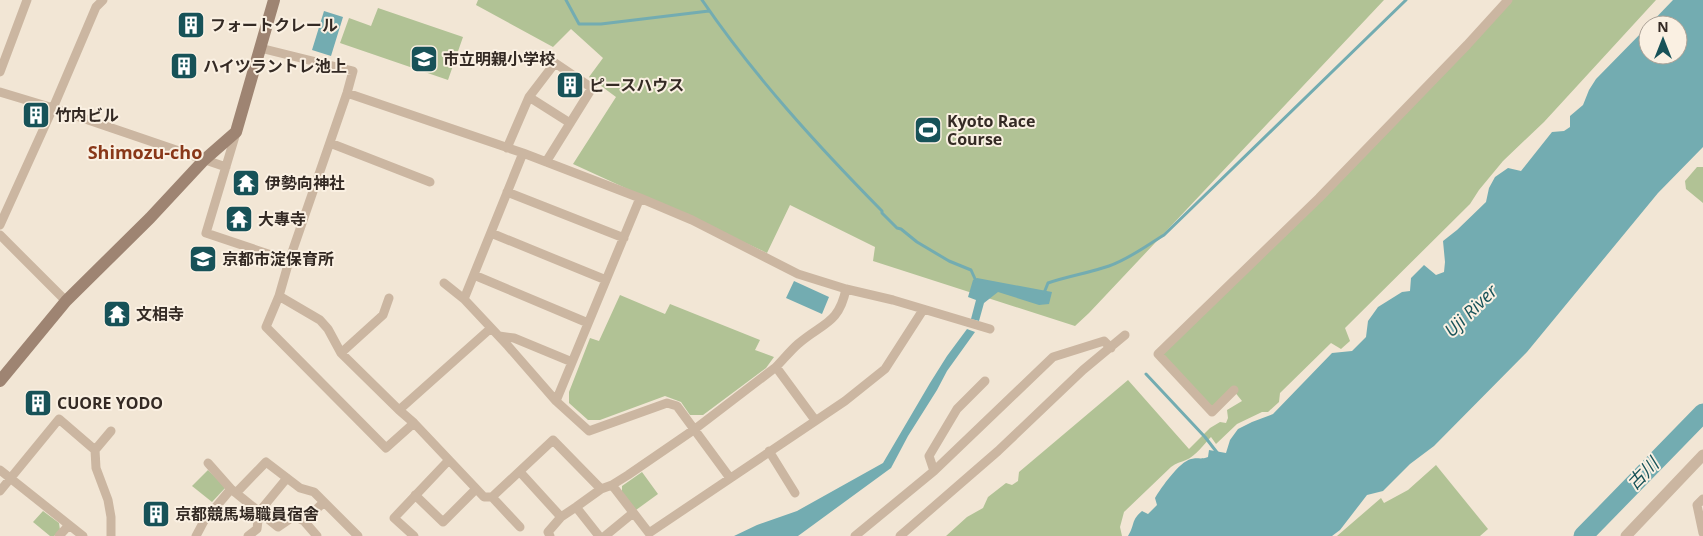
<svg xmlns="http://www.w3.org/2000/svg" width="1703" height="536" font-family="'Open Sans','Noto Sans JP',sans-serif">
	<rect width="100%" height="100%" fill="#f2e6d5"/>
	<path fill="#b1c295" d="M478,0H1384L1089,313L1075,326L873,261L875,247L790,205L767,253L573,164L616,97L589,77L603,58L571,29L553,47L476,5Z
		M1508,0H1656L1544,122L1503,161L1479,190L1470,204L1345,328L1350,341L1341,349L1331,343L1280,393L1279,402L1268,412H1262L1237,424L1216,444L1211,437C1203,445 1196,456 1186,460C1181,462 1176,463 1171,467L1124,512L1120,527L1122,536H946L967,517L983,508L988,497L1006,483L1012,485L1018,481L1019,472L1128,380L1189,449L1210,428L1220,422L1226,423L1228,418L1227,410L1242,401L1234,391L1212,412L1158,354L1319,198Z
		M378,8L463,37L448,80L340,43L349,18L371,26Z
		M1697,167H1703V203L1686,189L1685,181Z
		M620,295L665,314L670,304L760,340L755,350L774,357L766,368L703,415H690L681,402L665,396L600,420H588L569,403V392L590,338L599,341Z
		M1436,465L1488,529L1480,536H1337L1381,498L1384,503L1408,490Z
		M208,470L226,487L212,502L192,486Z
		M642,472L658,494L636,510L622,492V486Z
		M43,511L59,523L60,530L54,536H50L33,522Z"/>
	<path fill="#73acb1" d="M1673,0H1703V147L1658,193L1527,352L1434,446L1410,464L1383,491L1367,495L1340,530L1332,536H1128C1135,525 1131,520 1142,511L1148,514L1157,505L1155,498C1161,488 1179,462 1191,459C1198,457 1200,460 1208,457L1209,450L1226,453L1230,440L1238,429L1252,422L1273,414L1332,353L1352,351L1366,337L1368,321L1378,307L1402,292L1410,291L1411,278L1424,265L1436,275L1444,272L1445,262L1443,241L1457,230L1486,202L1489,188L1495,177L1508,168L1521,171L1552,132L1564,131L1570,127V116L1583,105L1589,90L1596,79L1648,26V55H1678V25H1649Z
		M324,11L343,17L331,56L312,50Z
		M977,278L1052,292L1049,304L1039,305L998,292L984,303L979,321L971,319L976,300L968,297L973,280Z
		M794,281L829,297L822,314L786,298Z
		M967,329L975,332L947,371L937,390L908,436L891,468L798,536H734L757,525L797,511L883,463L930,383L947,356Z"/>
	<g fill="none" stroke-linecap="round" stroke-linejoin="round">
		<path stroke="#73acb1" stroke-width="3" d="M566,0L579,24H601L709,11
			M702,0C754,76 817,145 882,211V213L897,228L901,229L917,242L949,261L971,270L976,281
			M1044,293L1048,283C1068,276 1089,273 1109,266C1129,259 1146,246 1164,235L1406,0
			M1146,374L1205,437L1219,455"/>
		<path stroke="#73acb1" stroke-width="19" d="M1583,536L1703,413"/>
		<path stroke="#cbb6a1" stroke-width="9" d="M260,48L353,71L347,93L289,261L279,296L266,327L386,448L414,423
			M0,72L27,0
			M0,92L53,108L226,167
			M347,93L523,153L640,198L692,220L798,274L846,289L893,300L990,329
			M529,97L570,123
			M236,133L206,233L289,261
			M330,143L430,182
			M507,148L529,97L555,63L592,88L546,162
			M507,192L624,238
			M0,225L53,108L96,7L103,0
			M491,233L606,280
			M0,235L66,301
			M474,275L588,323
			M444,283L464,299L508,346L556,401L589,431L667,403L677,406L730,478
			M279,296L320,320L328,329L341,353L399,410L414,423L484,497H492L553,440L601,489
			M464,299L523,153
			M499,336L514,338L572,362
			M341,353L383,315L389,298
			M776,367C783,360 790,351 798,344C822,323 839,324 846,289
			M1234,390L1212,412L1158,354L1319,198L1467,45L1508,0
			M556,401L640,198
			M399,410L491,328
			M95,450L111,431
			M769,451L795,493
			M0,470L83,536
			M934,471L929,456L957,409L985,381
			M520,472L561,517
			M612,485L649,533L845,401L885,369L923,310
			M231,489L278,527L294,516L304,521L317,536
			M0,491L59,419L95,450L96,468L108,500L111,517V536
			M236,493L266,462L300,488L314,492L358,536
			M415,495L443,522L476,489
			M492,497L520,527
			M1703,499L1697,505L1703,533
			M576,507L599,536
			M304,521L324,502
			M59,536L69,525
			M196,536L204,521L231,489L208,463
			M248,536L257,529L259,512L287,478
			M414,536L394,518L448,461
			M550,536L548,532L561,517L576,507L601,489L612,485L628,475L695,429L776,367L815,420
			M605,536L633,513
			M855,536L934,471L1053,357L1104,341L1111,348
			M900,536L998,451L1083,370L1125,335"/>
		<path stroke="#cbb6a1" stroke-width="11" d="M1626,536L1703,455"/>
		<path stroke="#9e8472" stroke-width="12" d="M0,381L66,301L150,218L204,160L236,132L274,0"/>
	</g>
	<defs>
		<g id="building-square" transform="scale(1.4375)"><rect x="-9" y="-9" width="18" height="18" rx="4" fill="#175258" stroke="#faf0e2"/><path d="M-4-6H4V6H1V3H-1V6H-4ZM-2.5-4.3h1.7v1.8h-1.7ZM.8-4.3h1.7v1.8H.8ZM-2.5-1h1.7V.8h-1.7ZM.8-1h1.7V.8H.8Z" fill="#fff"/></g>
		<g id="school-square" transform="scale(1.4375)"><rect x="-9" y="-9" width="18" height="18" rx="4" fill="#175258" stroke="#faf0e2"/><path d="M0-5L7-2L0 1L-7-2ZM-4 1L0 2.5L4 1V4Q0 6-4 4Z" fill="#fff"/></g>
		<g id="stadium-square" transform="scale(1.4375)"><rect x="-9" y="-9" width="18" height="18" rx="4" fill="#175258" stroke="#faf0e2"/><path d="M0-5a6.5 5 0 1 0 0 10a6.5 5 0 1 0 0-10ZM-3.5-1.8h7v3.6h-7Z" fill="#fff"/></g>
		<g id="temple-square" transform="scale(1.4375)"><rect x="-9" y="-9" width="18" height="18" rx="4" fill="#175258" stroke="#faf0e2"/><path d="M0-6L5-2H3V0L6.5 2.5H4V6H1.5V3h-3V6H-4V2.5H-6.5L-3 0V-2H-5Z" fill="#fff"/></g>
	</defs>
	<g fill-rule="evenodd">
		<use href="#building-square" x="191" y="25"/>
		<use href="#school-square" x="424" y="59"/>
		<use href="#building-square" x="184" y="66"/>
		<use href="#building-square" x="570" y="85"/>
		<use href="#building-square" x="36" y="115"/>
		<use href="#stadium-square" x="928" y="130"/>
		<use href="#temple-square" x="246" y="183"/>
		<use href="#temple-square" x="239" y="219"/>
		<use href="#school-square" x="203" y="259"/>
		<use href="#temple-square" x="117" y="314"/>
		<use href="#building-square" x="38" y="403"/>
		<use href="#building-square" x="156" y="514"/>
	</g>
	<g text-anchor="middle" stroke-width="4" stroke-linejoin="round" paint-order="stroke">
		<g font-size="16" font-weight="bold" fill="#342a24" stroke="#faf0e2" text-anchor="start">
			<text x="210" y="31">フォートクレール</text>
			<text x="443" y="65">市立明親小学校</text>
			<text x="203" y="72">ハイツラントレ池上</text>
			<text x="589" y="91">ピースハウス</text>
			<text x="55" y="121">竹内ビル</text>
			<text x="947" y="127">Kyoto Race<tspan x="947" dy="18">Course</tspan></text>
			<text x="265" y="189">伊勢向神社</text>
			<text x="258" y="225">大專寺</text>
			<text x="222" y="265">京都市淀保育所</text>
			<text x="136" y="320">文相寺</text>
			<text x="57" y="409">CUORE YODO</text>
			<text x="175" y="520">京都競馬場職員宿舎</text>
		</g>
		<g font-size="18" font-weight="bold" fill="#893718" stroke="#faf0e2">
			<text x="145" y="159">Shimozu-cho</text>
		</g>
		<g font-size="18" font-style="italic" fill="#175258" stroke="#faf0e2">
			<text transform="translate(1471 311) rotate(-44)" y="6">Uji River</text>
			<text transform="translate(1643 474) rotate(-46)" y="6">古川</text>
		</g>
	</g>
	<g transform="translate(1663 40)"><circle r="24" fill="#faf0e2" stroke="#aba196"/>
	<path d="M0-4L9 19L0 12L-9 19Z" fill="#175258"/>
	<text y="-8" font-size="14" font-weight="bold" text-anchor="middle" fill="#342a24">N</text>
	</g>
</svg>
